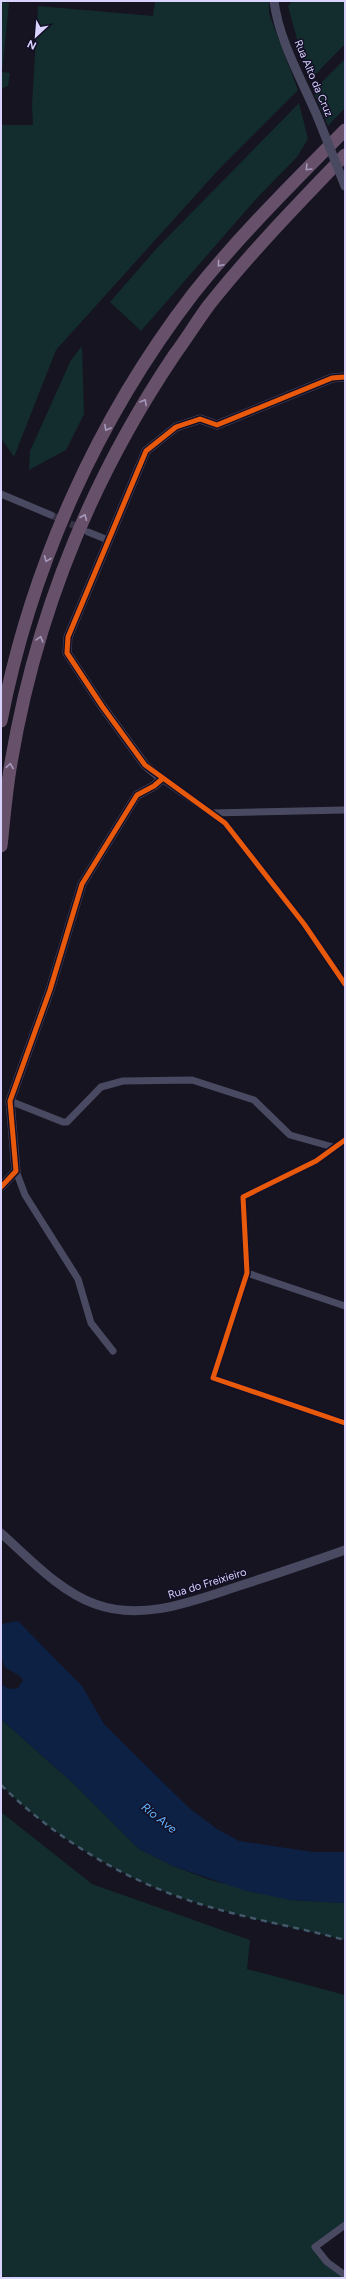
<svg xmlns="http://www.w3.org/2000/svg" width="346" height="2279" font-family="Figtree,sans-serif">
	<rect width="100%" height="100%" fill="#161421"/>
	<path fill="#132c2d" d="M155,1H269V14L298,90L221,167L56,350L14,457L1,438V125H33L32,104L38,6L153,16Z
		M292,1H345V44L313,77L300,50L288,6Z
		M1,2L9,3L2,72L10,73L8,86L1,89Z
		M345,59V108L328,126L313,91Z
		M299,103L308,139L297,157L256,199L141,331L110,302L157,248Z
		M82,346L84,414L66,450L29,470L30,451L71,360Z
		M1,1719L74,1784L139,1849L173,1866L210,1880L291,1900L345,1903V1940C297,1928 248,1919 200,1904C126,1881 57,1840 1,1785Z
		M1,1812L92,1884L250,1940L247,1969L345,1995V2225L315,2247L345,2278H25L1,2276Z"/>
	<path fill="#0d2144" d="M18,1621L82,1686L104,1724L188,1807L217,1829L239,1841L313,1852H345V1903L291,1900L246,1891L173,1866L139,1849L74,1784L1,1719V1684L9,1689L18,1688L23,1680C17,1672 11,1672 5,1667C0,1659 1,1636 1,1624Z"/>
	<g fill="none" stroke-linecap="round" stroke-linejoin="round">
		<path stroke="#333142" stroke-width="7" stroke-dasharray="7 3.5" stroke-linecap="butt" d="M51,515L82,529"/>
		<path stroke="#4a4962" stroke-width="7" d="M1,494L51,515
			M88,532L108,540
			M162,779L225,823L304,924L345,984
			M212,813L345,810
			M10,1101L63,1122H67L101,1087L123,1081L192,1080L254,1100L290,1135L333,1147
			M345,1140L316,1161L243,1197L247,1273L213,1378L345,1423
			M16,1171L25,1195L78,1279L91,1323L113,1351
			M247,1273L345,1306
			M345,2225L315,2247L327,2262L345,2275"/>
		<path stroke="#4a4962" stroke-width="9" d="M274,1C279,41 302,80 318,118
			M1,1187L16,1171L10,1101L50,990L82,884L137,795L154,786L162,779L145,765L102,706L67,653L68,637L146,451L176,427L200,419L217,425L332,378L345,377
			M1,1533C29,1558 59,1591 95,1604C144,1622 195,1600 242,1585C276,1574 311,1562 345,1550"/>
		<path stroke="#67516a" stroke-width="13" d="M1,721C31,567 97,419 193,294C239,236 293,183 345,130
			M1,846C4,819 6,791 11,763C36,614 90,480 175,354C187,338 197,321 209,305C251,252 298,204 345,155"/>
		<path stroke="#43596b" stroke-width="2.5" stroke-dasharray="6 5" stroke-linecap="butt" d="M1,1785C57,1840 126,1881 200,1904C248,1919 297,1927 345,1940"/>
		<path stroke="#4a4962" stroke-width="9" d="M318,118L345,186"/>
		<g stroke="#130f26" stroke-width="8">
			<path id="cycleway" d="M345,377L332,378L217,425L200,419L176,427L146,451L68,637L67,653L102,706L145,765L225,823L304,924L345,984
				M345,1140L316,1161L243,1197L247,1273L213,1378L345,1423
				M1,1187L16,1171L10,1101L50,990L82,884L137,795L154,786L162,779"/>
		</g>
		<use href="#cycleway" stroke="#e8590c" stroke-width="5"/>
	</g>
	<defs><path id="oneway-chevron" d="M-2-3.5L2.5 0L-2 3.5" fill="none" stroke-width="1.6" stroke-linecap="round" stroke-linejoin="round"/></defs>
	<g stroke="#a699bc">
		<use href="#oneway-chevron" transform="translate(308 168) rotate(134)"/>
		<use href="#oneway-chevron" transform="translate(220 264) rotate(131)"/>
		<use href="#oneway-chevron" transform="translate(144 402) rotate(-61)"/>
		<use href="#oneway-chevron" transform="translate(107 428) rotate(119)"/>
		<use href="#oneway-chevron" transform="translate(84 517) rotate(-67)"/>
		<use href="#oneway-chevron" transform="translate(47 559) rotate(112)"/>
		<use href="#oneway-chevron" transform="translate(40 639) rotate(-74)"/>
		<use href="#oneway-chevron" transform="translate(10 766) rotate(-81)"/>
	</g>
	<g text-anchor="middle" stroke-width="3" stroke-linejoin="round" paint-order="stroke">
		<g font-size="11" fill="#d9d4ff" stroke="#130f26">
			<text transform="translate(314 78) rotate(67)" y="4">Rua Alto da Cruz</text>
			<text transform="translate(207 1583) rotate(-17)" y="4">Rua do Freixieiro</text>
		</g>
		<g font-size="12" font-style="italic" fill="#62b6ff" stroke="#130f26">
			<text transform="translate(159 1818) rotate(38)" y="4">Rio Ave</text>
		</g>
	</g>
	<rect width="346" height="2279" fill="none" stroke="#d9d4ff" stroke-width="4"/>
	<g transform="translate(36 36) rotate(206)" stroke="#130f26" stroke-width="3" paint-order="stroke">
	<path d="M0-3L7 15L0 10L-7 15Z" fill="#d9d4ff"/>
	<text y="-6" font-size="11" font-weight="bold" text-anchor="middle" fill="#d9d4ff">N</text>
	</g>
</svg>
